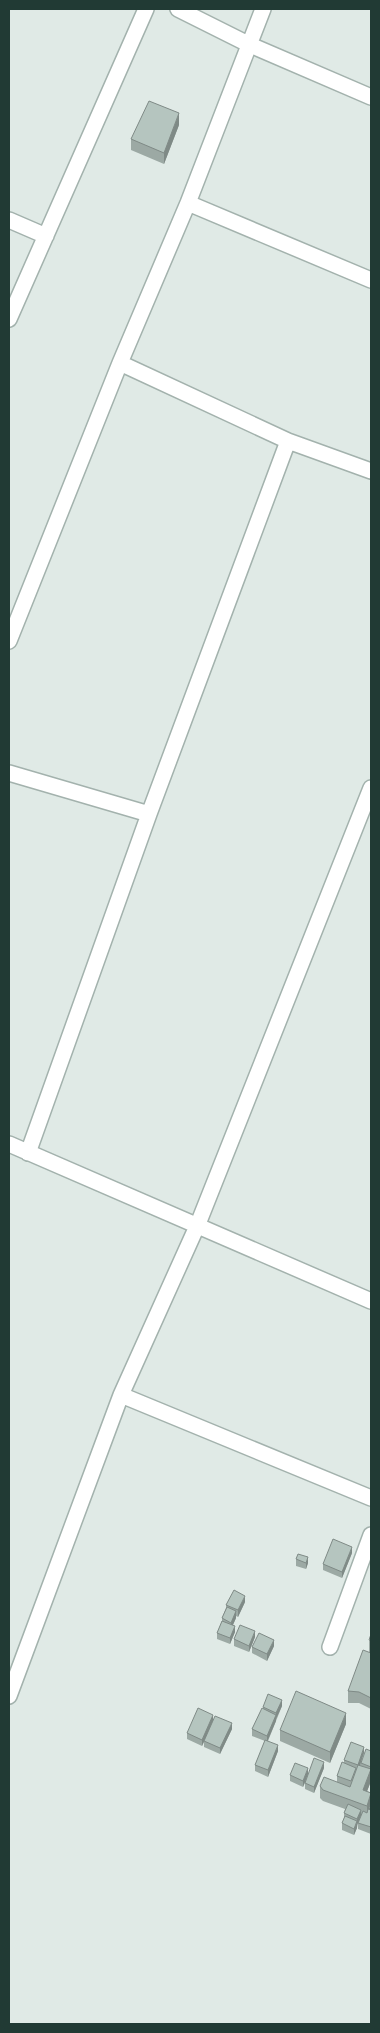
<svg xmlns="http://www.w3.org/2000/svg" width="380" height="2033" font-family="Roboto,sans-serif">
	<rect width="100%" height="100%" fill="#e0eae6"/>
	<g fill="none" stroke-linecap="round" stroke-linejoin="round">
		<g stroke="#a3b2ad" stroke-width="18">
			<path id="minor" d="M178,9L248,44L371,97
				M188,203L371,280
				M9,220L46,236
				M9,319L146,9
				M120,363L288,441L371,471
				M9,641L120,363L188,203L263,9
				M9,773L149,814
				M9,1144L371,1301
				M28,1153L149,814L288,441
				M121,1395L371,1498
				M330,1647L371,1535
				M9,1696L121,1395L198,1224L371,788"/>
		</g>
		<use href="#minor" stroke="#fff" stroke-width="15"/>
	</g>
	<path fill="#9ca9a4" d="M179,125L164,164L131,150V139Z
		M352,1553L342,1578L323,1570V1564Z
		M296,1559L308,1563L306,1569L296,1566Z
		M245,1602L238,1617L236,1616V1618L233,1625L235,1632L230,1644L217,1639V1633L222,1621V1618L226,1608V1605Z
		M371,1634V1653L369,1652V1640Z
		M255,1637L249,1652L234,1646V1639Z
		M274,1646L267,1661L252,1653V1647Z
		M371,1653V1709L359,1703H348V1691Z
		M282,1706L268,1741L278,1751L268,1777L255,1771V1765L265,1741L252,1736V1729L263,1709V1707Z
		M213,1719L232,1729L220,1754L204,1747V1742L202,1746L187,1739V1733Z
		M346,1724L330,1763L280,1741V1730Z
		M371,1751V1781L367,1791L371,1793V1834L358,1829V1823L357,1828L354,1835L342,1830V1823L344,1818V1813L345,1809L323,1801L320,1798V1786L337,1782V1776L344,1763V1760L364,1753L361,1761Z
		M324,1768L314,1793L305,1789V1783L303,1787L290,1781V1775L308,1774Z"/>
	<path fill="#7f8a86" d="M179,113V125L164,164V153Z
		M352,1547V1553L342,1578V1572Z
		M308,1557V1563L306,1569V1563Z
		M245,1596V1602L238,1617V1610Z
		M236,1611V1618L231,1629V1623Z
		M235,1626V1632L230,1644V1638Z
		M255,1631V1637L249,1652V1646Z
		M274,1640V1646L267,1661V1654Z
		M282,1700V1706L276,1719V1713Z
		M346,1713V1724L330,1763V1752Z
		M213,1715V1721L202,1746V1740Z
		M276,1715V1721L267,1742V1736Z
		M232,1723V1729L220,1754V1748Z
		M278,1745V1751L268,1777V1770Z
		M364,1747V1753L358,1771V1765Z
		M324,1762V1768L314,1793V1787Z
		M308,1768V1774L303,1787V1781Z
		M371,1769V1781L363,1802V1790Z
		M371,1793V1804L369,1808V1811L367,1817V1806Z
		M361,1810V1816L357,1825V1828L354,1835V1829L357,1822V1819Z"/>
	<path fill="#b5c5bf" stroke="#7f8a86" d="M149,101L179,113L164,153L131,139Z
		M333,1539L352,1547L342,1572L323,1564Z
		M298,1554L308,1557L306,1563L296,1559Z
		M234,1590L245,1596L238,1610L226,1605Z
		M227,1607L236,1611L231,1623L222,1618Z
		M222,1621L235,1626L230,1638L217,1633Z
		M240,1625L255,1631L249,1646L234,1639Z
		M259,1633L274,1640L267,1654L252,1647Z
		M371,1634V1641L369,1640Z
		M363,1650L371,1653V1698L359,1692L348,1691Z
		M296,1691L346,1713L330,1752L280,1730Z
		M268,1694L282,1700L276,1713L263,1707Z
		M198,1708L213,1715L202,1740L187,1733Z
		M262,1708L276,1715L267,1736L252,1729Z
		M215,1716L232,1723L220,1748L204,1741Z
		M265,1740L278,1745L268,1770L255,1765Z
		M351,1742L364,1747L358,1765L344,1760Z
		M366,1749L371,1751V1767L361,1763Z
		M314,1758L324,1762L314,1787L305,1783Z
		M342,1762L356,1768L351,1781L337,1776Z
		M295,1763L308,1768L303,1781L290,1775Z
		M358,1765L371,1769L363,1790L371,1793L367,1806L323,1790L320,1786L324,1777L350,1787Z
		M371,1803V1810L369,1808Z
		M348,1804L361,1810L357,1819L344,1813Z
		M368,1809L371,1810V1827L358,1823L363,1811L367,1813Z
		M345,1816L357,1821L354,1829L342,1823Z"/>
	<rect width="380" height="2033" fill="none" stroke="#213a34" stroke-width="20"/>
</svg>
